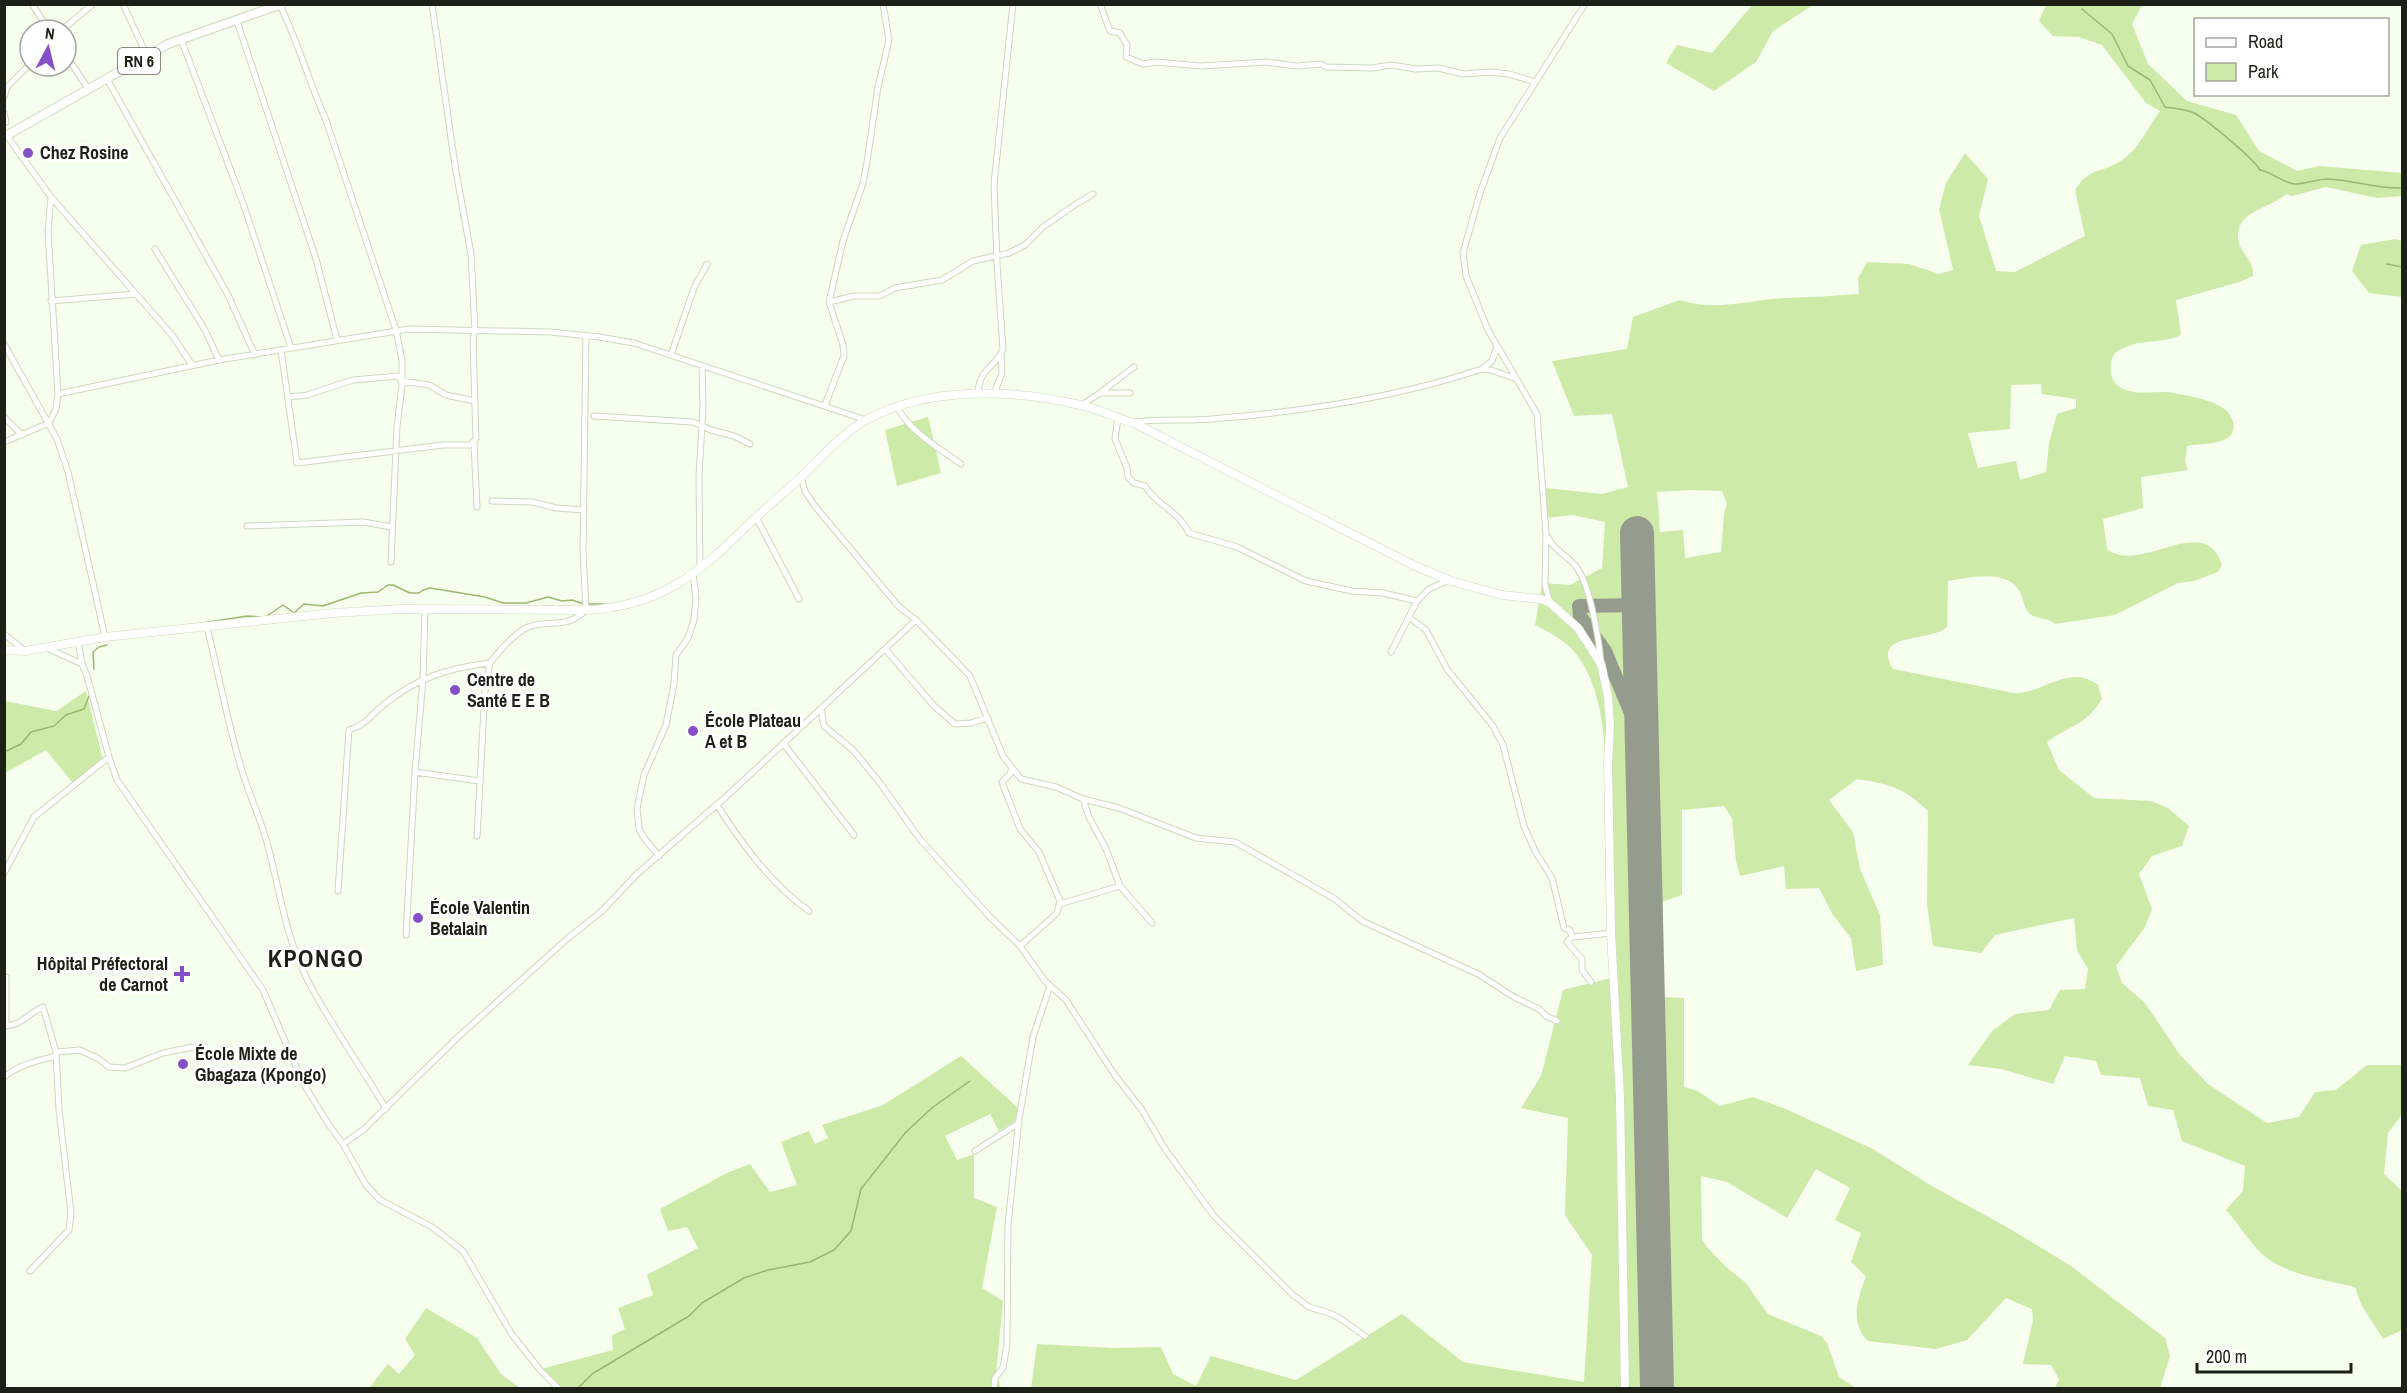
<svg xmlns="http://www.w3.org/2000/svg" width="2407" height="1393" font-family="'Archivo Narrow',sans-serif">
	<rect width="100%" height="100%" fill="#f6ffed"/>
	<path fill="#ceeaa9" fill-rule="evenodd" d="M1752,5H1813L1773,31L1756,62L1714,91L1666,63L1677,45L1712,53Z
		M2046,5H2142L2132,24L2148,64L2187,101L2236,115L2259,151L2297,171L2319,166L2402,173V196L2377,198L2326,187L2292,196L2286,194C2272,208 2237,210 2238,237C2238,252 2255,260 2253,276L2239,282L2176,300L2181,335C2158,346 2137,336 2114,354C2108,366 2109,382 2123,389C2138,396 2158,390 2174,393C2192,397 2229,401 2233,422C2239,447 2200,443 2187,446L2185,462L2188,470L2141,477L2143,508L2103,519L2107,549C2141,576 2204,510 2222,565L2218,572L2194,581L2178,583L2115,615L2055,624C2048,617 2038,620 2030,614C2023,608 2024,597 2018,589C2004,569 1968,578 1948,581L1947,627C1930,643 1870,631 1893,669L2004,691C2009,692 2014,694 2019,693C2046,691 2070,664 2098,685L2102,699C2085,726 2070,725 2047,742L2059,770L2094,798L2151,801L2168,808L2189,826L2182,846L2152,856L2139,874L2152,909L2145,927L2116,966L2122,983L2145,1003L2180,1055L2208,1084L2267,1123L2299,1117L2315,1092L2336,1090L2367,1065H2402V1114L2388,1133L2384,1174L2402,1191V1330L2383,1339L2361,1304L2355,1287C2323,1279 2281,1275 2257,1249C2246,1237 2237,1222 2226,1210L2243,1191L2245,1166L2182,1141L2173,1110L2148,1106L2140,1078L2101,1075L2096,1061L2065,1056L2053,1084L2001,1069L1968,1065L1992,1031L2015,1014L2049,1010L2060,990L2085,989L2088,969L2077,950L2074,918L1995,935L1981,953L1933,946L1927,904L1928,811C1904,788 1890,784 1857,779L1829,800L1853,832L1860,869L1880,915L1883,965L1856,971L1851,938L1833,915L1819,888L1786,889L1784,866L1740,876L1736,861L1732,818L1724,806L1682,810V895L1656,904L1663,997L1684,998V1087L1698,1091L1720,1106L1753,1097L1788,1110L1873,1149L1930,1185L2005,1226L2071,1266L2165,1338L2170,1356L2160,1388H2055L2059,1379L2051,1365L2023,1364L2033,1320L2032,1309L2006,1298L1967,1340L1936,1349L1868,1341C1849,1322 1858,1298 1866,1276L1851,1262L1861,1233L1835,1220L1850,1188L1816,1169L1787,1218L1727,1182L1701,1176L1702,1239L1707,1247L1726,1267L1745,1282L1768,1314L1821,1336L1827,1343L1839,1377L1856,1388H1031L1037,1344L1113,1348L1161,1347L1173,1374L1196,1386L1211,1356L1296,1380L1402,1314L1463,1362L1584,1382L1592,1255L1565,1215L1568,1118L1521,1108L1541,1076L1563,990L1611,978C1610,932 1608,886 1607,840C1606,789 1611,705 1581,661C1570,643 1553,634 1535,625L1542,583L1570,585L1602,568L1605,522L1573,515L1546,518V488L1602,494L1628,487L1612,414L1574,416L1552,361L1627,349L1633,317L1680,300C1715,312 1749,300 1785,298C1810,297 1834,296 1859,294L1858,278L1867,262L1909,264L1939,274L1953,270L1939,209L1946,183L1965,153L1988,179L1979,216L1996,271L2015,272L2085,236L2075,190C2091,165 2103,174 2122,160C2140,148 2147,128 2160,111L2146,103L2102,45L2079,37L2053,36L2039,21ZM2041,384L2042,394L2076,399V408L2057,414L2049,443L2046,472L2020,480L2016,461L1978,468L1968,433L2010,429L2011,385ZM1692,490L1722,491L1727,504L1724,513L1721,552L1685,558L1683,530L1660,532L1657,492Z
		M2395,239L2402,241V297L2369,293L2352,271L2361,245Z
		M928,417L941,473L897,486L885,430Z
		M86,691L103,760L73,783L46,750L5,773V701L56,711Z
		M961,1056L1018,1108L1017,1120L999,1131L990,1114L945,1136L957,1160L974,1154V1198L997,1207L982,1288L1003,1301L996,1373L1001,1388H556L541,1369L613,1350L612,1335L625,1329L618,1308L653,1295L647,1275L698,1248L687,1227L668,1231L660,1209L727,1173L750,1164L770,1192L797,1185L781,1142L809,1131L815,1144L828,1138L822,1125L883,1105Z
		M426,1308L477,1338L501,1374L520,1388H369L388,1364L399,1374L415,1355L405,1339Z"/>
	<g fill="none" stroke-linecap="round" stroke-linejoin="round">
		<path stroke="#9ab86f" stroke-width="1.5" d="M2082,9L2112,34L2128,66L2150,80L2165,107C2174,108 2184,109 2192,112C2204,117 2253,158 2260,170C2272,172 2283,183 2295,184C2306,184 2317,179 2328,179C2353,180 2377,189 2402,188
			M2387,264L2402,267
			M267,616L283,605L294,613L304,604L323,606L361,593L378,592L388,585H393L410,593H419L423,590L430,588L485,597L503,603H526L548,597L562,601L572,600L584,604H603
			M196,624L247,616L263,617
			M94,669L93,652L99,647L107,645
			M4,752L21,744L31,732L54,726L66,715L84,709L89,696
			M578,1388L592,1374L689,1316L702,1303L744,1278L768,1270L810,1262L834,1250L851,1231L861,1189L906,1132L933,1107L970,1081"/>
		<path stroke="#959c8e" stroke-width="14" d="M1638,605L1579,606L1580,616L1605,651L1641,737"/>
		<path stroke="#959c8e" stroke-width="34" d="M1637,533L1657,1388"/>
		<g stroke="#ccd9bc" stroke-width="7">
			<path id="minor" d="M32,4L49,30
				M123,4L147,56
				M1100,4L1110,31L1120,33L1127,45L1126,57L1143,64L1156,62L1201,66L1266,62L1297,66L1321,64L1326,67L1372,68L1391,65L1416,69L1438,68L1464,74L1490,72L1509,74L1535,82
				M280,5C298,42 309,82 326,120L396,330L402,360V386L397,426L391,562
				M237,21L316,259L337,340
				M62,30L93,4
				M181,39L243,203L291,348
				M66,55L89,90
				M107,79L228,295L255,355
				M4,97L7,87L30,64
				M4,113L6,122
				M7,136L51,197L172,335L192,365
				M155,249L205,330L219,360
				M51,301L135,294
				M829,302L854,296H880L895,288L942,280L973,261L1009,253L1025,245L1043,227L1076,204L1093,194
				M4,344L57,439L68,472L105,637
				M281,350L297,463L443,445H470L476,439L473,340L475,330L471,254L455,166L432,4
				M671,355L694,288L707,264
				M1482,369L1491,370L1517,379
				M978,393C979,367 998,366 1003,349L997,264L994,184L1013,4
				M1130,393H1100L1134,367
				M58,394L219,360L409,329L551,332L599,337L634,343L866,420
				M994,394L1002,373L1001,355
				M289,397L307,395L353,380L398,376L401,381L429,385L446,395L474,401
				M825,405L844,356L843,345L829,302L843,241L863,183L867,162L878,87L889,40L883,4
				M1082,405L1100,393
				M897,407C910,432 939,448 961,464
				M594,416L693,422L711,430L734,436L750,444
				M4,417L22,435
				M1118,417L1115,439L1127,468L1128,477L1134,483L1145,486C1157,506 1179,511 1189,533L1237,547L1306,581L1352,591L1383,593L1417,601
				M1133,422C1159,419 1185,421 1211,419C1301,412 1395,398 1482,369L1492,361L1497,347
				M4,442L49,423L56,409L58,394L48,231L51,197
				M474,443L477,507
				M801,477L805,491L814,505L899,607L916,620L970,676L1003,756L1021,779L1056,787L1083,799L1119,808L1196,838L1235,842L1335,899L1362,921L1478,974L1514,997L1539,1009L1546,1016L1557,1021
				M492,501L533,502L556,508L584,510
				M756,517L799,599
				M247,526L363,522L392,527
				M1548,538C1554,551 1569,556 1577,568C1590,585 1599,640 1601,662
				M700,568L699,476L703,406L702,366
				M1550,603L1545,585L1546,534L1537,414L1488,330L1466,276L1463,253L1480,193L1500,138L1585,4
				M1410,618L1426,630L1447,669L1493,726L1503,745L1524,826L1535,851L1552,878L1564,928L1570,930L1572,937L1567,942L1582,959V970L1591,982
				M207,627C218,672 227,719 240,764C248,793 262,821 269,850C280,893 286,937 306,977C329,1023 360,1064 386,1109
				M4,634L24,650
				M78,641L82,664L87,676L109,757L117,780L263,990L303,1083L329,1125L343,1144L366,1185L380,1200L432,1227L463,1251L511,1333L540,1370L558,1388
				M49,649L82,664
				M886,650L934,706L955,724L971,723L988,718
				M1391,652L1417,601L1429,589L1449,580
				M821,709L824,726L853,750L880,783L919,838L990,917L1020,946L1045,981L1066,1000L1114,1074L1142,1110L1165,1149L1214,1216L1293,1295L1309,1307L1332,1314L1344,1321L1365,1336
				M783,743L854,835
				M1012,768L1010,774L1002,782L1020,829L1039,852L1060,901L1057,913L1020,946
				M415,772L479,781
				M1083,799L1089,817L1106,849L1120,886L1152,923
				M717,805C742,844 771,884 809,911
				M477,836L485,691L490,663
				M659,856L644,838L639,829L637,808L644,775L666,725L674,684L676,655L688,638L694,620L696,598L693,573
				M4,873L34,817L109,757
				M338,891L349,730C367,724 369,717 382,706C416,678 448,668 490,663C500,650 513,634 528,627C550,619 566,630 586,610L583,552L586,335
				M1060,904L1120,886
				M406,935L415,772L423,679L425,609
				M1572,937L1611,933
				M4,977H6V1026
				M4,1026C24,1025 26,1014 43,1007L56,1052L59,1110L71,1213L69,1230L30,1271
				M56,1052L80,1050L99,1059L109,1067L125,1068L163,1053L193,1047
				M4,1077C21,1064 36,1061 56,1056
				M343,1144L363,1130L457,1038L568,938L602,911L637,874L728,795L916,620
				M975,1151L1019,1123
				M994,1388L995,1378L1003,1368L1007,1344L1008,1224L1019,1119L1033,1037L1050,986"/>
		</g>
		<g stroke="#ccd9bc" stroke-width="9">
			<path id="secondary" d="M4,650L25,651L105,637L333,613L402,609L586,610C658,607 697,575 747,526C764,509 783,494 801,477C821,458 841,434 866,420C928,386 1013,389 1080,405C1099,409 1117,418 1136,424L1415,566L1451,581L1502,595L1541,599L1550,603L1578,628L1601,664L1608,696L1610,727L1608,764L1611,933L1620,1098L1625,1388"/>
		</g>
		<g stroke="#ccd9bc" stroke-width="10">
			<path id="primary" d="M4,137L168,44L282,4"/>
		</g>
		<use href="#minor" stroke="#fff" stroke-width="5"/>
		<use href="#secondary" stroke="#fff" stroke-width="8"/>
		<use href="#primary" stroke="#fff" stroke-width="8"/>
	</g>
	<g fill="#854fc7" stroke="#fff" stroke-width="2">
		<circle cx="28" cy="153" r="6"/>
		<circle cx="455" cy="690" r="6"/>
		<circle cx="693" cy="731" r="6"/>
		<circle cx="418" cy="918" r="6"/>
		<path d="M179 965h6v6h6v6h-6v6h-6v-6h-6v-6h6z"/>
		<circle cx="183" cy="1064" r="6"/>
	</g>
	<g text-anchor="middle" stroke-width="6" stroke-linejoin="round" paint-order="stroke">
		<rect fill="#fff" stroke="#60635c" stroke-width="1.5" x="118" y="48" width="42" height="26" rx="4.5"/>
		<g font-size="16" font-weight="bold" fill="#1c2016">
			<text x="139" y="67">RN 6</text>
		</g>
		<g font-size="18" font-weight="bold" fill="#1c2016" stroke="#fff" text-anchor="start">
			<text x="40" y="159">Chez Rosine</text>
			<text x="467" y="686">Centre de<tspan x="467" dy="21">Santé E E B</tspan></text>
			<text x="705" y="727">École Plateau<tspan x="705" dy="21">A et B</tspan></text>
			<text x="430" y="914">École Valentin<tspan x="430" dy="21">Betalain</tspan></text>
			<text x="168" y="970" text-anchor="end">Hôpital Préfectoral<tspan x="168" dy="21">de Carnot</tspan></text>
			<text x="195" y="1060">École Mixte de<tspan x="195" dy="21">Gbagaza (Kpongo)</tspan></text>
		</g>
		<g font-size="24" font-weight="bold" letter-spacing="1.5" fill="#1c2016" stroke="#fff">
			<text x="316" y="967">KPONGO</text>
		</g>
	</g>
	<rect width="2407" height="1393" fill="none" stroke="#1c2016" stroke-width="12"/>
	<rect x="2194" y="18" width="195" height="78" fill="#ffffff" stroke="#a4a6a2" stroke-width="1.5"/>
	<rect x="2206" y="38" width="30" height="9" fill="#ffffff" stroke="#a4a6a2" stroke-width="1.5"/>
	<text x="2248" y="48" font-size="18" fill="#1c2016">Road</text>
	<rect x="2206" y="63" width="30" height="18" fill="#ceeaa9" stroke="#a4a6a2" stroke-width="1.5"/>
	<text x="2248" y="78" font-size="18" fill="#1c2016">Park</text>
	<g transform="translate(48 48) rotate(7)"><circle r="28" fill="#ffffff" stroke="#a4a6a2" stroke-width="1.5"/>
	<path d="M0-4.5L10 22L0 15L-10 22Z" fill="#854fc7"/>
	<text y="-9" font-size="16" font-weight="bold" text-anchor="middle" fill="#1c2016">N</text>
	</g>
	<path d="M2197 1363v9h154v-9" fill="none" stroke="#1c2016" stroke-width="3"/>
	<text x="2206" y="1363" font-size="18" fill="#1c2016" stroke="#ffffff" stroke-width="4.5" paint-order="stroke">200 m</text>
</svg>
